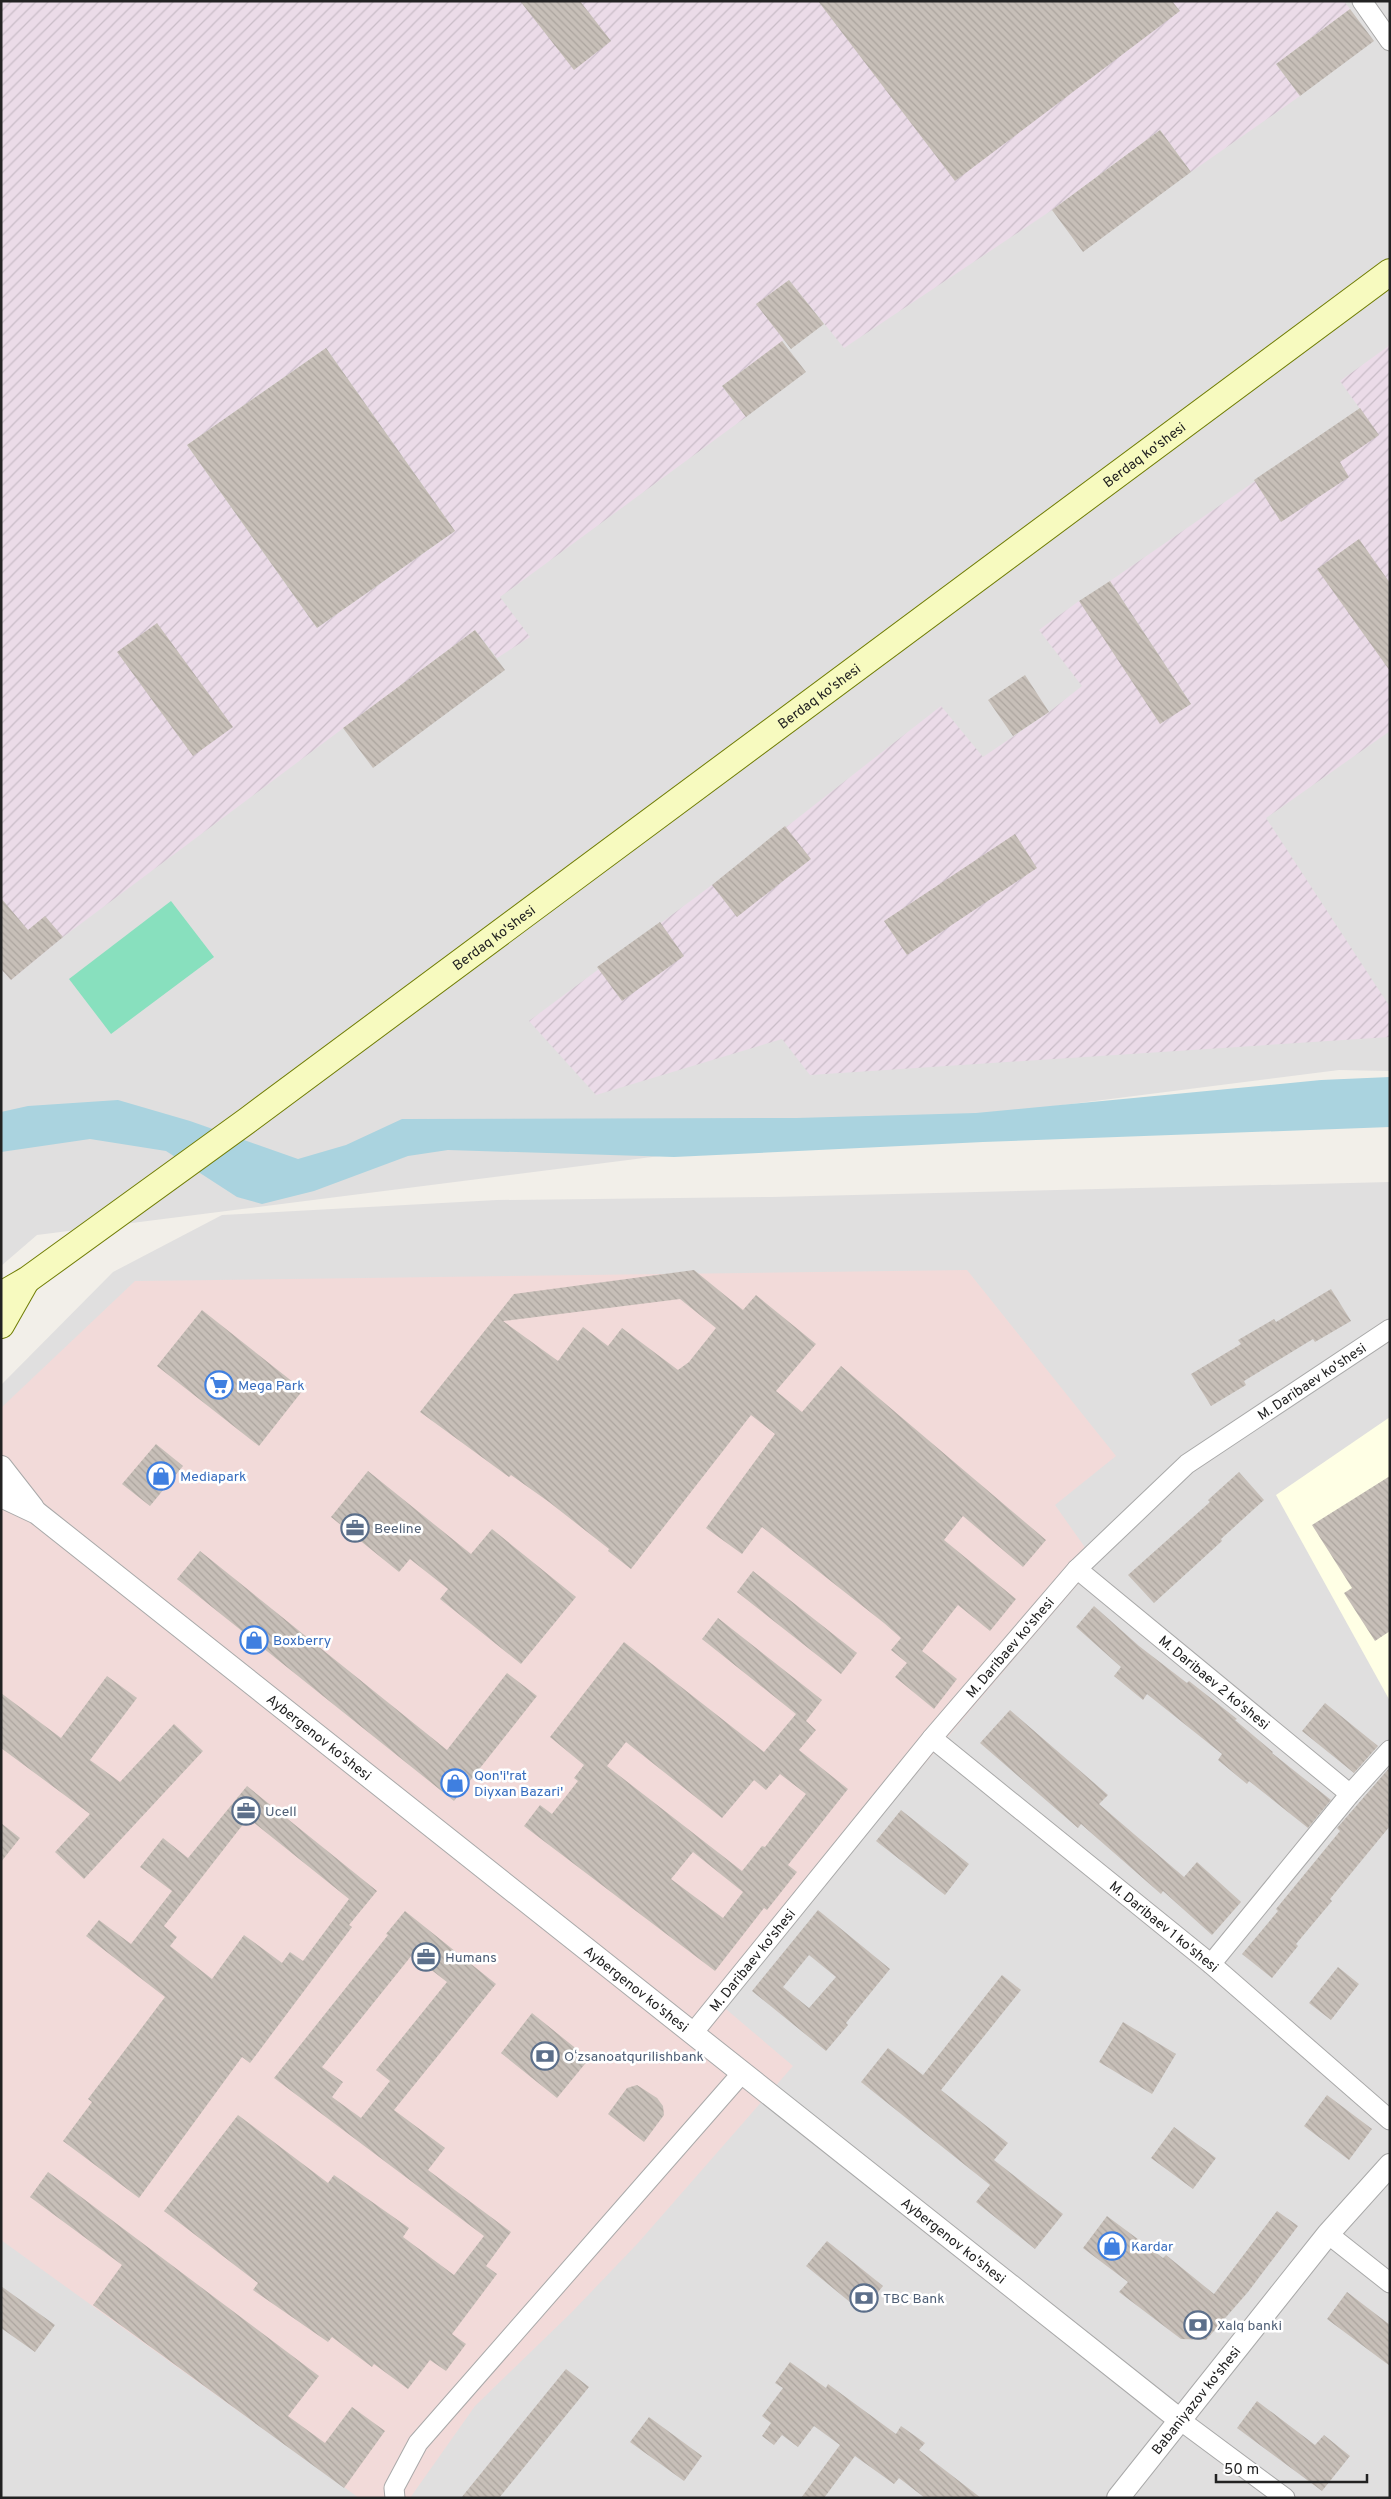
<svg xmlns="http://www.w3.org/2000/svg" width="1391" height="2499" font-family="Overpass,sans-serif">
	<defs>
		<pattern id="industrial-furrows" width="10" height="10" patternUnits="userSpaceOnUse" patternTransform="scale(1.25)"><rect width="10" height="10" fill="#ebdbe8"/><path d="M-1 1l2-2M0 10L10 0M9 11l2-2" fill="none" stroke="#c9bcc7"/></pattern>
		<pattern id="building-back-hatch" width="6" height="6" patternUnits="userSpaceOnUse" patternTransform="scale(1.25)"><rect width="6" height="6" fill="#c7bfb8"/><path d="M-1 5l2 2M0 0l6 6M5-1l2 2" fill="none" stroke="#aba49e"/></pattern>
	</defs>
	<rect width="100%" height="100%" fill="#f2efe9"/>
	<path fill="#e0dfdf" d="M1,1H1390V1071L1339,1070L37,1235L1,1266Z
		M1390,1182V2498H1V1385L113,1272L222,1215L497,1200L772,1197Z"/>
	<path fill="#f2dad9" d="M967,1270L1116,1456L1055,1505L1096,1563L720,2004L793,2066L638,2243L572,2312L475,2406L410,2498H359L1,2240V1408L135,1281Z"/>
	<path fill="url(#industrial-furrows)" fill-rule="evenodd" d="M1,1H1344L1350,9L1276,64L1300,96L1191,172L1160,130L1052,210L844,348L789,280L757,304L784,340L722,386L746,417L500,597L530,637L497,658L475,630L63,937L11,980L1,969ZM326,348L455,531L317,628L187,445Z
		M1390,345V731L1266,818L1390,1007V1037L810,1075L782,1039L596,1095L529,1021L712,885L941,706L983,757L1049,712L1082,686L1039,630L1079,601L1191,704L1110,581L1360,409L1340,381Z"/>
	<path fill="#ffffe5" d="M1390,1417V1701L1276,1495Z"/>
	<path fill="#88e0be" d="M171,901L214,957L111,1034L69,979Z"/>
	<path fill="#aad3df" d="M1390,1077V1127L983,1142L674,1157L448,1150L408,1156L314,1191L262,1204L237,1197L166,1151L90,1139L1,1152V1112L28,1106L118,1100L190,1121L298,1159L346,1145L402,1119L796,1118L976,1113L1321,1080Z"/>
	<path fill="url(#building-back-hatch)" fill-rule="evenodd" d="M520,1H580L611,41L574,70Z
		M818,1H1172L1180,11L955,181Z
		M1350,9L1374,41L1300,96L1276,64Z
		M1160,130L1191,172L1083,252L1052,210Z
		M789,280L824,324L791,349L756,304Z
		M782,341L806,372L746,417L722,386Z
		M326,348L455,531L317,628L187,445Z
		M1360,408L1379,435L1340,462L1349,477L1281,522L1254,480Z
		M1359,539L1390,583V671L1317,569Z
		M1110,581L1191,704L1160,724L1079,601Z
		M157,623L233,727L193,756L117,652Z
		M475,630L505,670L373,768L343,728Z
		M1025,675L1049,712L1013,736L988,700Z
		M785,826L811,859L737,917L712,885Z
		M1015,834L1037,868L907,955L884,921Z
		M1,898L28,930L45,916L63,937L11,980L1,969Z
		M660,922L684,956L622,1001L597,967Z
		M694,1270L743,1310L756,1295L816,1344L776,1391L802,1412L841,1366L1046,1540L1023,1567L963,1516L944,1540L1016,1599L990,1631L958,1605L922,1651L957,1679L934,1709L895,1677L907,1663L891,1650L901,1638L884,1623L762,1527L742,1554L706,1528L775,1434L751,1415L631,1569L608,1551L609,1549L549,1502L511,1475L509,1477L420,1412L514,1294ZM680,1299L716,1328L689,1362L678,1370L622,1328L608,1346L583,1327L558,1361L503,1321Z
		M1331,1289L1351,1321L1315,1342L1313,1339L1244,1381L1246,1385L1211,1406L1191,1374L1241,1344L1238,1340L1274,1319L1276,1322Z
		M202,1310L303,1390L259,1446L157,1366Z
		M156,1444L183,1466L150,1506L122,1484Z
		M368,1471L471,1554L492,1529L576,1597L521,1664L440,1599L448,1589L410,1559L399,1572L331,1517Z
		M1239,1472L1264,1500L1221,1539L1222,1541L1154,1603L1128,1575L1210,1502L1208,1500Z
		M1390,1476V1631L1375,1641L1344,1593L1352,1588L1312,1525Z
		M200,1551L447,1750L507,1673L537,1696L454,1801L177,1579Z
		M753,1571L857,1653L841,1674L737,1592Z
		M1094,1606L1139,1646L1187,1683L1189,1681L1237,1719L1235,1720L1273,1752L1272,1753L1331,1800L1308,1828L1249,1781L1247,1784L1218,1760L1222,1754L1147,1694L1143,1700L1114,1676L1121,1667L1076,1627Z
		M718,1618L822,1700L806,1721L816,1730L799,1750L848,1789L788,1865L797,1872L767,1910L764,1908L715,1971L524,1826L540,1805L552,1814L578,1781L574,1778L584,1765L550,1737L624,1642L764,1752L796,1714L702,1639ZM626,1742L722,1818L754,1780L766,1790L780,1774L806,1794L765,1847L762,1846L742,1871L607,1766ZM693,1852L743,1892L723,1918L671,1879Z
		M107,1676L137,1698L90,1760L120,1782L174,1724L203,1751L84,1879L55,1852L90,1814L1,1748V1693L61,1738Z
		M1325,1703L1378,1746L1354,1773L1302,1731Z
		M1010,1710L1108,1795L1099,1804L1184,1877L1197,1862L1241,1902L1212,1935L1163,1891L1161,1894L1081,1824L1078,1828L980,1743Z
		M1390,1767V1826L1330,1899L1332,1901L1296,1944L1298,1946L1272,1978L1242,1954L1278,1911L1276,1909L1340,1831L1337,1828Z
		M247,1786L377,1891L349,1925L352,1927L250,2063L242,2057L139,2198L63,2141L92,2102L88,2099L165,1997L86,1936L99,1920L131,1944L172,1891L140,1867L163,1838L188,1858ZM248,1818L349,1899L303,1961L290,1952L282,1963L244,1935L212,1979L170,1946L177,1937L164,1926Z
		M901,1810L969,1864L945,1895L876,1841Z
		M1,1823L20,1838L1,1862Z
		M818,1910L890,1969L846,2023L848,2025L826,2051L752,1991ZM809,1955L836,1977L809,2008L783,1987Z
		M405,1911L496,1984L394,2110L445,2148L428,2170L511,2232L486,2266L497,2274L452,2334L466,2344L446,2371L430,2360L408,2389L374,2364L372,2367L332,2337L328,2342L253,2290L258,2283L164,2211L238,2115L328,2183L334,2175L409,2228L403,2237L454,2275L484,2236L274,2078L388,1935L386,1934ZM412,1955L447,1982L376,2070L390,2081L361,2118L332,2097L343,2082L322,2067Z
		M1338,1967L1359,1984L1331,2020L1309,2003Z
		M1002,1975L1021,1990L941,2090L1008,2143L994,2160L1063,2214L1035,2249L976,2202L990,2185L861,2082L888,2048L923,2075Z
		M532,2013L589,2059L557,2098L501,2053Z
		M1123,2022L1176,2054L1152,2094L1099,2062Z
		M637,2085L657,2098L663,2106L664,2115L644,2142L608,2114L627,2088Z
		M1327,2095L1372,2129L1349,2160L1304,2126Z
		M1174,2127L1216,2158L1193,2189L1151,2158Z
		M48,2172L319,2376L288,2416L325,2443L352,2407L385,2431L344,2488L93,2305L122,2265L30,2197Z
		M1277,2211L1298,2226L1248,2292L1206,2340L1181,2339L1119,2292L1128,2282L1083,2248L1107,2216L1163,2258L1166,2255L1214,2294Z
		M827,2241L883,2286L862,2312L806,2266Z
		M1,2286L55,2325L35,2352L1,2328Z
		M1347,2292L1390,2325V2366L1327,2319Z
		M790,2362L826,2388L828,2384L896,2434L901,2426L925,2443L919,2450L981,2498H925L899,2478L894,2484L855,2456L824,2498H801L840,2445L814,2426L798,2447L782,2435L774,2445L762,2436L771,2423L762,2416L783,2388L775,2383Z
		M566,2369L589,2387L499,2498H461Z
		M1257,2401L1315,2445L1324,2435L1350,2456L1322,2491L1237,2428Z
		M649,2417L702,2456L684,2481L630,2442Z"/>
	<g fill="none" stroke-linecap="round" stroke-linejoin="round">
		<g stroke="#a9a9a9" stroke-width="21">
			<g id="minor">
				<path d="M1362,1L1390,41"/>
				<path id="s1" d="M1077,1569L1350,1794"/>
				<path id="s2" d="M932,1738L1211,1964L1390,2120"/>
				<path d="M1211,1964L1350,1794L1390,1750"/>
				<path id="s3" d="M693,2033L932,1738L1077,1569L1187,1464L1390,1329"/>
				<path d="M1328,2234L1390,2283"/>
				<path d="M1180,2420L1285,2498"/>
				<path d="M395,2498L394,2488L418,2443L742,2073"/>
			</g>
		</g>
		<g stroke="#a9a9a9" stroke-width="24">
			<g id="tertiary">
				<path d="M1,1467L33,1508"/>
				<path id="s4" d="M1,1496L37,1513L1180,2420"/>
				<path id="s5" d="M1118,2498L1328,2234L1390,2165"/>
			</g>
		</g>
		<g stroke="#707d05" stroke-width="28">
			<g id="secondary">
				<path id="s6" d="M1,1295L27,1280L248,1120L1390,272"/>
				<path d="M1,1325L26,1281"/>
			</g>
		</g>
		<use href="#minor" stroke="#fff" stroke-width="19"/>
		<use href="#tertiary" stroke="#fff" stroke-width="22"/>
		<use href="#secondary" stroke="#f7fabf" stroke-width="26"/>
	</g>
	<defs>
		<g id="supermarket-ring" transform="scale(1.4375)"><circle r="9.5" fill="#fff" stroke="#3f7fe0" stroke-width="1.5"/><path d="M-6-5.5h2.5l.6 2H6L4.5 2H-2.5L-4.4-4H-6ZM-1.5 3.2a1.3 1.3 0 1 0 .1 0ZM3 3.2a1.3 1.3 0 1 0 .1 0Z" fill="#3f7fe0"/></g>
		<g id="shop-ring" transform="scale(1.4375)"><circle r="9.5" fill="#fff" stroke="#3f7fe0" stroke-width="1.5"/><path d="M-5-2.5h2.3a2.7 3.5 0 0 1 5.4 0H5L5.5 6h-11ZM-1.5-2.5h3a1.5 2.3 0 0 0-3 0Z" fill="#3f7fe0"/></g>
		<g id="office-ring" transform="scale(1.4375)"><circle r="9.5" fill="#fff" stroke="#5c6f8a" stroke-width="1.5"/><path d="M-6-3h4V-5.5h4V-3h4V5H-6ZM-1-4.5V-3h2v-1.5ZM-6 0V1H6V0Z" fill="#5c6f8a"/></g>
		<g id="bank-ring" transform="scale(1.4375)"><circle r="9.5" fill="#fff" stroke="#5c6f8a" stroke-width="1.5"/><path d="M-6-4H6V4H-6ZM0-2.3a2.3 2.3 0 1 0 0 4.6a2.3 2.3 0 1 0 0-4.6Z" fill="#5c6f8a"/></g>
	</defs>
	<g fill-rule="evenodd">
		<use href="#supermarket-ring" x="219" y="1385"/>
		<use href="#shop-ring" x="161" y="1476"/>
		<use href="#office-ring" x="355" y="1528"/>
		<use href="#shop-ring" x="254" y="1640"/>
		<use href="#shop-ring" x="455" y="1783"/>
		<use href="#office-ring" x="246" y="1811"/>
		<use href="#office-ring" x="426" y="1957"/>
		<use href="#bank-ring" x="545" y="2056"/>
		<use href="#shop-ring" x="1112" y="2246"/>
		<use href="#bank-ring" x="864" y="2298"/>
		<use href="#bank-ring" x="1198" y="2325"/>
	</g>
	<g text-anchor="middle" stroke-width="5" stroke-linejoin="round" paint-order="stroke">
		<g font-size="14" fill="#222" stroke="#fff">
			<text dy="5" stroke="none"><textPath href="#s6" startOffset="1419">Berdaq ko'shesi</textPath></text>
			<text dy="5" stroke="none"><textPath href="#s6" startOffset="1014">Berdaq ko'shesi</textPath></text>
			<text dy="5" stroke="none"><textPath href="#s6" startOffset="609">Berdaq ko'shesi</textPath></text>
			<text dy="5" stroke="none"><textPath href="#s3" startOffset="904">M. Daribaev ko'shesi</textPath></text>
			<text dy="5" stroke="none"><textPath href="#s3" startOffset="499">M. Daribaev ko'shesi</textPath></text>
			<text dy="5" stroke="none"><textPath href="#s1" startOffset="178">M. Daribaev 2 ko'shesi</textPath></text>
			<text dy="5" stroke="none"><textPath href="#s4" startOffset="400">Aybergenov ko'shesi</textPath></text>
			<text dy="5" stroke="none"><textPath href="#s2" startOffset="299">M. Daribaev 1 ko'shesi</textPath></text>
			<text dy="5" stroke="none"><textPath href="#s3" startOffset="94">M. Daribaev ko'shesi</textPath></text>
			<text dy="5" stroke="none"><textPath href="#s4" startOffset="805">Aybergenov ko'shesi</textPath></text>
			<text dy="5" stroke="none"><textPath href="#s4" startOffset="1210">Aybergenov ko'shesi</textPath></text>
			<text dy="5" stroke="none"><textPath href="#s5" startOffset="125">Babaniyazov ko‘shesi</textPath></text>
		</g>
		<g font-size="14" fill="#366cbe" stroke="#fff" text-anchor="start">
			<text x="238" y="1390">Mega Park</text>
			<text x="180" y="1481">Mediapark</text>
			<text x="273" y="1645">Boxberry</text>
			<text x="474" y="1780">Qon'i'rat<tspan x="474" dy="16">Diyxan Bazari'</tspan></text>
			<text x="1131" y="2251">Kardar</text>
		</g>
		<g font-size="14" fill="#4e5e75" stroke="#fff" text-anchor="start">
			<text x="374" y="1533">Beeline</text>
			<text x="265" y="1816">Ucell</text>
			<text x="445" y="1962">Humans</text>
			<text x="564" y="2061">Oʻzsanoatqurilishbank</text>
			<text x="883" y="2303">TBC Bank</text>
			<text x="1217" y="2330">Xalq banki</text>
		</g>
	</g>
	<rect width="1391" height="2499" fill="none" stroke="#222222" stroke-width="5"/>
	<path d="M1216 2474v8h151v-8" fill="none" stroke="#222222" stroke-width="2.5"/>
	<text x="1224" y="2474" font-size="15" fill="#222222" stroke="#ffffff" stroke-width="4" paint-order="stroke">50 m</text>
</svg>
